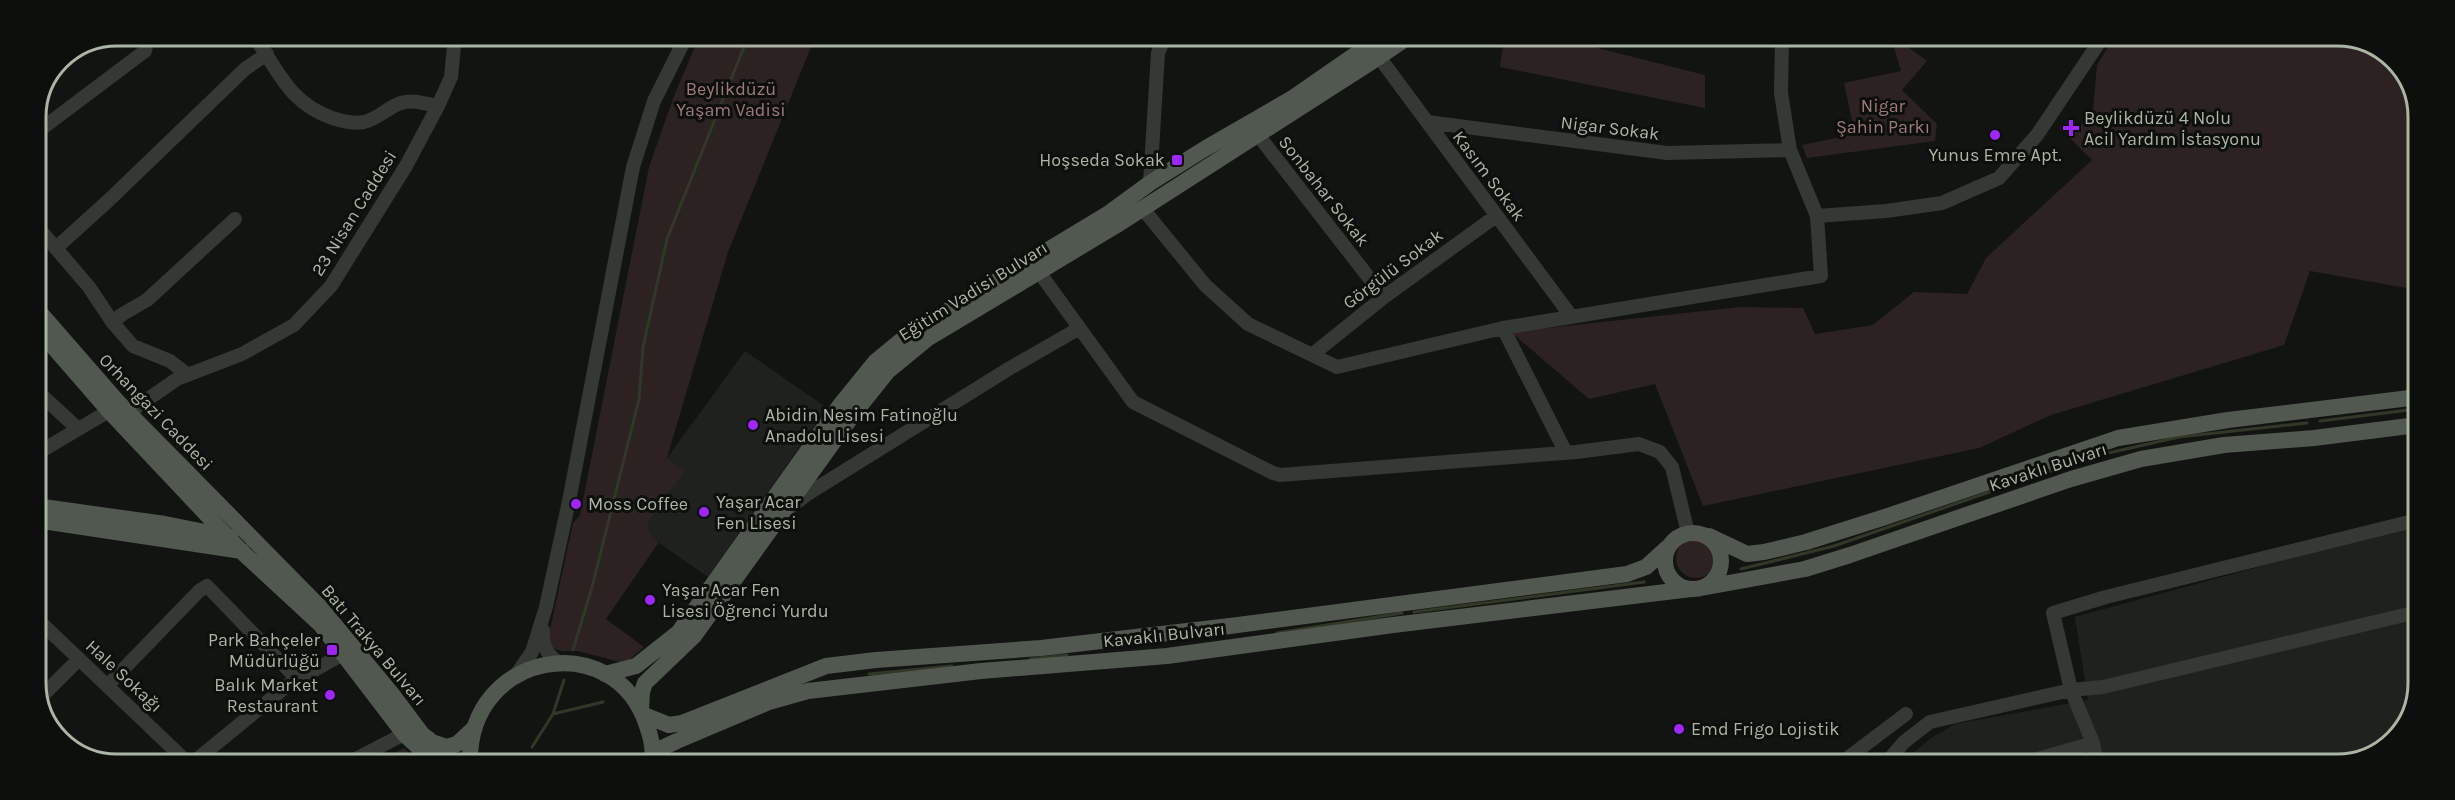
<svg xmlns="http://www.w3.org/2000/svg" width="2455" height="800" font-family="Karla,sans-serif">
	<rect width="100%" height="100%" fill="#121412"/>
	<path fill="#1e211e" d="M745,351L827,408L708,577L652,538L647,529L648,523L684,470L667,458Z
		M2417,524L2416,704L2388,747L2338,764L1907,763L1914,752L1931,738L1955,724L2088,700L2075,617Z"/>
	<path fill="#2c2222" d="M699,37H815L728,252L667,458L685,470L648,523C647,532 651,537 659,542L606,619L644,647L628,661L620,662L578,651H562L552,648L548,639L573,523L580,515L649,167L674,96Z
		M1504,38H1558L1705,75V108L1500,67Z
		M1891,38H1896L1927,61L1902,90L1937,124L1935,141L1807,158L1802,145L1855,134L1844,83L1901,71Z
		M2110,39H2359L2399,64L2419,112L2418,290L2310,271L2284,345L2051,415L1979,448L1703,506L1655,384L1589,399L1511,332L1740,307L1803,308L1815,334L1873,325L1914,292L1967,294L1986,258L2092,160L2070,138L2093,110L2097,65L2110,44Z
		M1676 558a20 20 0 1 1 40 0a20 20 0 1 1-40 0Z
		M404,748L420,762L377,761Z"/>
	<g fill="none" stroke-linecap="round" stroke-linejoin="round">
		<path stroke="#323828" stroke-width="3" d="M2320,421L2417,409
			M2033,477L2095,456L2179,437L2307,423
			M1741,569L1834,546L2021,481
			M1414,612L1644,582
			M1277,633L1402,613
			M573,650L592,587L639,399L643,347L667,239L748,37
			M1030,659L1067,655
			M869,674L952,666
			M553,714L603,702
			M532,747L553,714L564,680"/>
		<path stroke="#343933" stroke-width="14" d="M254,36C279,71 288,102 332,118C343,121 353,124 364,122C378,119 388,107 401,103C413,99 426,104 438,106
			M1379,57L1571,316
			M1427,122L1667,153L1790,150
			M36,133L145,51L148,36
			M1258,135L1384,297
			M1150,183L1158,53L1165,37
			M1143,209L1205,285L1248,324L1337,367L1503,328L1821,276L1817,216L1790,150L1781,93L1782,38
			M1817,216L1886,211L1942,203L1999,178L2037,135L2100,41L2099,39
			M36,225L89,287L113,323L133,346L170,361L188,375
			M56,248L109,200L245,69L267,54
			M1039,272L1133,402L1273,473L1280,475L1576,452L1639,444L1660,452L1672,467L1688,533
			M113,323L121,315L147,300L235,219
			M1503,328L1566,453
			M1313,354L1384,297L1496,216
			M36,390L78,429
			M128,413L177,379L242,354L294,325L331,286L406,166L438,106L451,77L455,36
			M36,454L109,411
			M789,508L809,493L1010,368L1078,329
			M36,618L186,761
			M543,630C542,645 546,654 559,663
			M516,675L532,652L546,607L569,501L633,167L654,101L686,37
			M107,686L199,591L207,586L298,680
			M40,698L79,659
			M195,761L288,685L343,654
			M352,761L404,734
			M1841,763L1906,714
			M1886,763L1904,742L1930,722L2071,690L2053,613L2106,597L2417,520
			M2020,764L2093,743
			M2097,764L2093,743L2071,690L2103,687L2417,612"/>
		<path stroke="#51584f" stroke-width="16" d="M36,308L117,401L320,607L392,694L422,734L432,742L447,747L457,744L473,729
			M36,327L109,411L241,551L320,624L404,734L426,754L441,762
			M36,506L165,524L230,537
			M36,520L242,551
			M1665 561a28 28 0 1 1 56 0a28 28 0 1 1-56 0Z
			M1709,536L1747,554L1764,552L1806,542L1882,518L2118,438L2228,420L2418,397
			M1701,588L1805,569L1850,555L2071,479L2141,459L2224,445L2314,438L2417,425
			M605,674L636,666L679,632L841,404L875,362L909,334L1109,213L1150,183L1206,148L1291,99L1379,38
			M641,710L642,692L645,683L694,636L852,416L888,371L927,339L1117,225L1379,57L1407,38
			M644,715L669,725L682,723L826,666L876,660L1041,648L1230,626L1627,574L1646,567L1667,548
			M653,757L664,747L677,741L769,702L808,691L981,671L1167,656L1393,625L1691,589
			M470,762C468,651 615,626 647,726C651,737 654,750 652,762"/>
	</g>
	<g fill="#9f26f8" stroke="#0d0f0d" stroke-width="2">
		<path d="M2068 119h6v6h6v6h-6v6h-6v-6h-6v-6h6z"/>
		<circle cx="1995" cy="135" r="6"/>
		<rect x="1171" y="154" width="12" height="12" rx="3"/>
		<circle cx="753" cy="425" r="6"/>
		<circle cx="576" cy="504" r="6"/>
		<circle cx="704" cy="512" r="6"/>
		<circle cx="650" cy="600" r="6"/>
		<rect x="326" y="644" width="12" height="12" rx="3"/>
		<circle cx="330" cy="695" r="6"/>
		<circle cx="1679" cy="729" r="6"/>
	</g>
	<g text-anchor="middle" stroke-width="6" stroke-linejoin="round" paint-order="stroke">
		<g font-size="18" fill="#a1797a" stroke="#0d0f0d">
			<text x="731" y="95">Beylikdüzü<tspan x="731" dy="21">Yaşam Vadisi</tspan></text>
			<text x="1883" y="112">Nigar<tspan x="1883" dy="21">Şahin Parkı</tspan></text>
		</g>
		<g font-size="18" fill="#aab5a3" stroke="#0d0f0d" text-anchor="start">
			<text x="2084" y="124">Beylikdüzü 4 Nolu<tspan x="2084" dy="21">Acil Yardım İstasyonu</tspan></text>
			<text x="1995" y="161" text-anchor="middle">Yunus Emre Apt.</text>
			<text x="1165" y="166" text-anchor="end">Hoşseda Sokak</text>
			<text x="765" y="421">Abidin Nesim Fatinoğlu<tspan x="765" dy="21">Anadolu Lisesi</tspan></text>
			<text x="716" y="508">Yaşar Acar<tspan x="716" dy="21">Fen Lisesi</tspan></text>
			<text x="588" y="510">Moss Coffee</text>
			<text x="662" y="596">Yaşar Acar Fen<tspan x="662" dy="21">Lisesi Öğrenci Yurdu</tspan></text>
			<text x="320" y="646" text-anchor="end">Park Bahçeler<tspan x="320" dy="21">Müdürlüğü</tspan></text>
			<text x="318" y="691" text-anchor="end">Balık Market<tspan x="318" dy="21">Restaurant</tspan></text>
			<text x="1691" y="735">Emd Frigo Lojistik</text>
		</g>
		<g font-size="18" fill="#aab5a3" stroke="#0d0f0d">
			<text transform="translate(1610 128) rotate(7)" y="6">Nigar Sokak</text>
			<text transform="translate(1489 176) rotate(53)" y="6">Kasım Sokak</text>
			<text transform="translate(1324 191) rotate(52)" y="6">Sonbahar Sokak</text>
			<text transform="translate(354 213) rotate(-58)" y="6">23 Nisan Caddesi</text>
			<text transform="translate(1393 269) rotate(-37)" y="6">Görgülü Sokak</text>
			<text transform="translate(973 291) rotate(-32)" y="6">Eğitim Vadisi Bulvarı</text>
			<text transform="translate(156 412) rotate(46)" y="6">Orhangazi Caddesi</text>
			<text transform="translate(2048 467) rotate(-18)" y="6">Kavaklı Bulvarı</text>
			<text transform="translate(1164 635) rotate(-6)" y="6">Kavaklı Bulvarı</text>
			<text transform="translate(374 645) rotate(50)" y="6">Batı Trakya Bulvarı</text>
			<text transform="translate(124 676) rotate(43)" y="6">Hale Sokağı</text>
		</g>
	</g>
	<path d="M0 0H2455V800H0ZM117 46H2337A71 71 0 0 1 2408 117V683A71 71 0 0 1 2337 754H117A71 71 0 0 1 46 683V117A71 71 0 0 1 117 46Z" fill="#0d0f0d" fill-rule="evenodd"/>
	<path fill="none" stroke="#aab5a3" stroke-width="3" d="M117 46H2337A71 71 0 0 1 2408 117V683A71 71 0 0 1 2337 754H117A71 71 0 0 1 46 683V117A71 71 0 0 1 117 46Z"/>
</svg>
